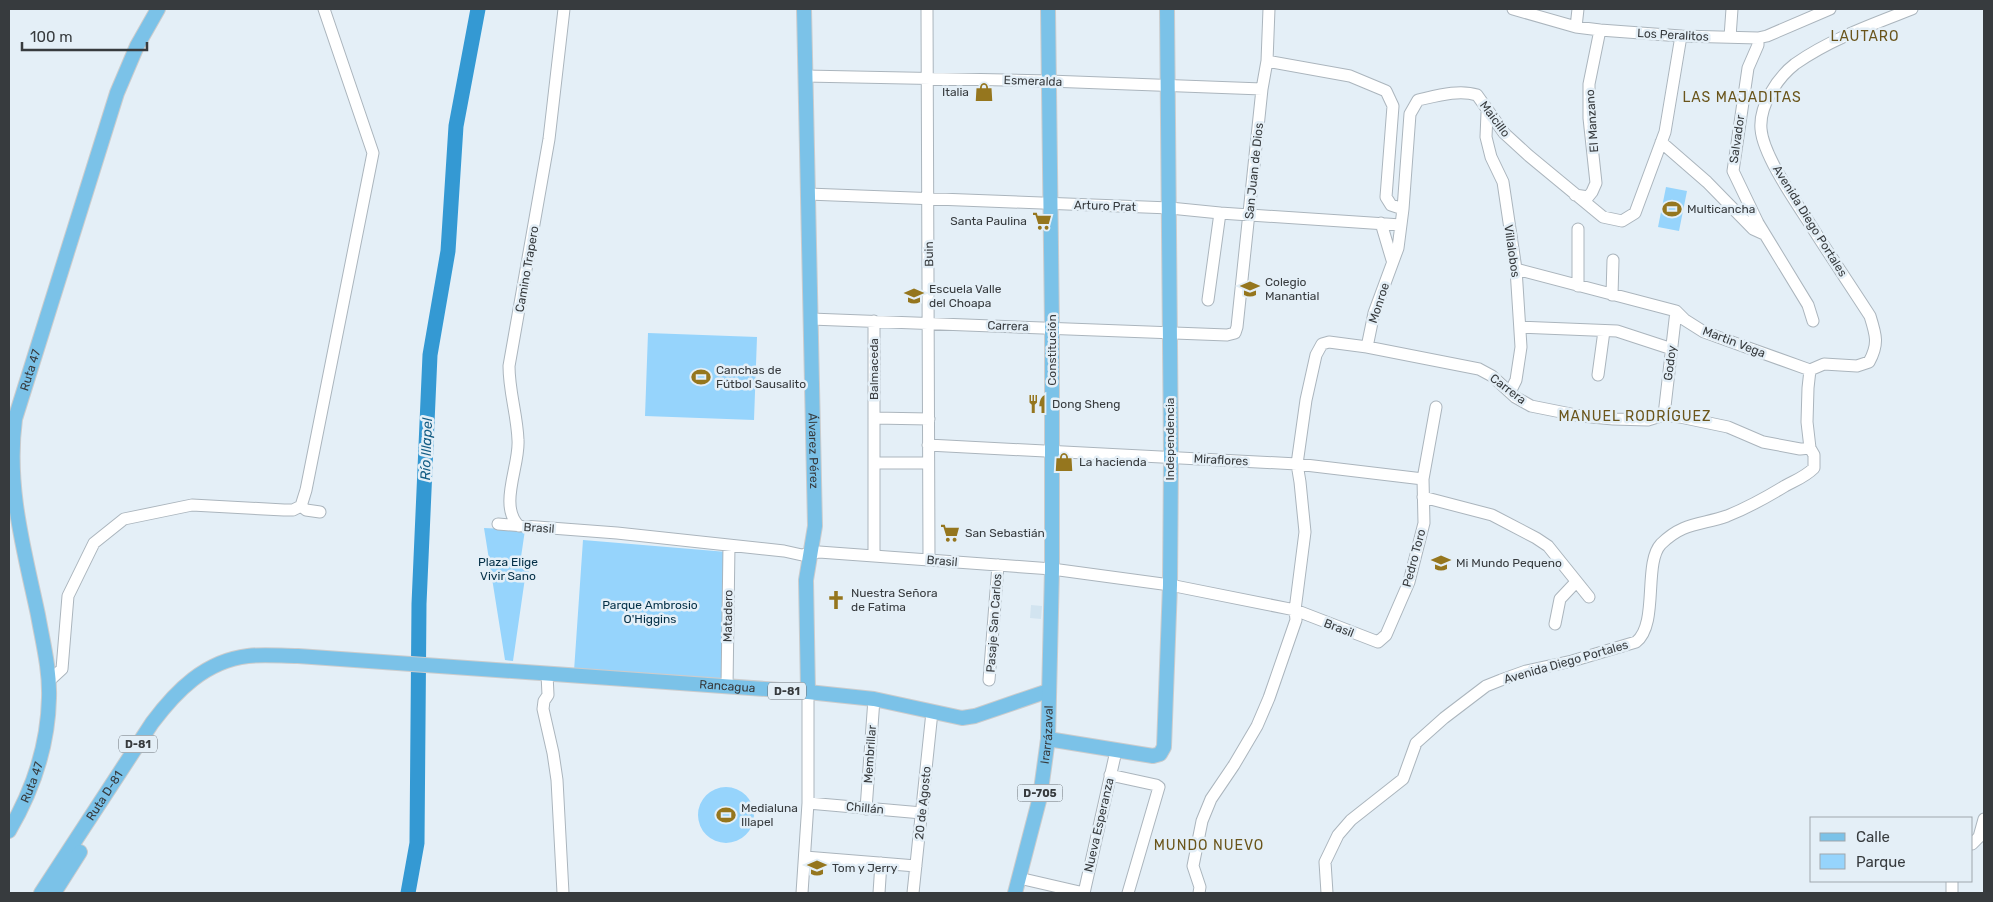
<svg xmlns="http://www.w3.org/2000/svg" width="1993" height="902" font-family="Rubik,sans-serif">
	<rect width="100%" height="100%" fill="#e4eff7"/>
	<path fill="#d2e4f0" d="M1031,605L1042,606L1041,619L1030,618Z"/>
	<path fill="#96d4fc" d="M1666,187L1687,191L1679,231L1658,227Z
		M648,333L757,337L754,420L645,416Z
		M484,528L525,530L521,557L534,562L525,578L513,661L505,660Z
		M583,540L727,552L722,685L574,671Z
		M698 815a28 28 0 1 1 56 0a28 28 0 1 1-56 0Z"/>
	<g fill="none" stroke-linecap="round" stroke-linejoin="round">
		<path stroke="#3499d3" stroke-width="15" d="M408,893L417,843L419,604L430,355L448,251L456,126L478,9"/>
		<g stroke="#abb5bd" stroke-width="13">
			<path id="minor" d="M927,9L929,559
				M1513,9L1576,27L1600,30L1681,36L1758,38L1767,36L1830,9
				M1576,27L1578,9
				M1730,37L1732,9
				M1758,38V45L1748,68L1733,171L1758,223L1808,305L1813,321
				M1267,61L1350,76L1386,91L1393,106L1386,197L1391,205L1403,209
				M805,76L1049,81L1262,89
				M1487,113L1486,137L1491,157L1503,182L1516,269L1521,347L1516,380L1510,392
				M1661,142L1707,182L1753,229L1764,234
				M808,194L1170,208L1220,213L1401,225
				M1575,195L1588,197L1592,192L1596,183L1589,118V84L1600,30
				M1381,223L1392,260
				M1578,229V286
				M1516,269L1676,311L1685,320L1704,332L1810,370L1824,364L1857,366L1869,362C1879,344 1876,335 1870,316C1850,285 1829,254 1810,224C1795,201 1763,155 1761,129C1759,106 1777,78 1795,64C1831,39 1871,25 1912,9
				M1612,295L1613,260
				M1208,300L1220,213
				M811,319L1227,335L1235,333L1237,327L1262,89L1267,61L1269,9
				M874,321V555
				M1520,327L1617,331L1672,349
				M1367,347L1374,313L1398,248L1403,209L1410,114L1418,100C1436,96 1459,89 1477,95L1504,133L1528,155L1603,217L1622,221L1635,213L1665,132L1681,36
				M1598,375L1604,331
				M1664,415L1676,311
				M874,418L929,419
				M928,445L1297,464L1423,479
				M874,463H928
				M1423,497L1492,515L1536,538L1548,546L1589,597
				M301,506L306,490L373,153L324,9
				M498,524L617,533L784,551L802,555L819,552L1052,569L1170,585L1295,610L1378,642L1386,635L1409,582L1424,523L1423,479L1436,407
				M519,526C498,506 520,465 518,440C517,414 509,392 509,366L549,139L564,9
				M1555,624L1560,599L1576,582
				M547,674L548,695L544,701L543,709L553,753L557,780L563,893
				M989,680L998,565
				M49,681L62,669L68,596L94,543L124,519L192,505L284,510H293L301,506L306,510L320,512
				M727,687L729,545
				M1110,775L1156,785L1159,787L1128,893
				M808,803L922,813
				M866,809L874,699
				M1972,844L1979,837L1984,819
				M805,857L916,866
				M1019,878L1084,893L1116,751
				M1952,881V893
				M802,893L808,803V692
				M879,893L881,863
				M913,893L932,712
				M1199,893L1200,887L1193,866L1202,821L1211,799L1234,765L1257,726L1269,698L1296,620L1295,610L1305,532L1300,482L1297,464L1306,400L1316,355L1322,344L1329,342L1367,347L1479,369L1492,376L1515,397L1531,406L1581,416L1613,419L1648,420L1664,415L1680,417L1728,427L1763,442L1800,449L1810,448
				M1327,893L1325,862L1338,835L1351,820L1403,779L1416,743L1444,718L1486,686L1501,680L1526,671L1572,661L1636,642C1659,624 1643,563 1661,544C1683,522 1701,525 1727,516C1747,508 1767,497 1785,486C1796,480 1805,477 1814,468V455L1810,448L1807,422L1808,388L1810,370"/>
		</g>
		<g stroke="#cbcccd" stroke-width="16">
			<g id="major">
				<path id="s1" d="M804,9L815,526L806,580L808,692"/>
				<path d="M1048,739L1153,756L1160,754L1164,747L1170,585L1171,457L1167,9"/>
				<path id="s2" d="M9,831C33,790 48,746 49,698C50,670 43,643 38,615C24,549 6,487 15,419L117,93L137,46L158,9"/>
				<path id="s3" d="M41,893L152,723C176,691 205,661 248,656C264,654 282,656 298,656L808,692L874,699L962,718L975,716L1048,691"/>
				<path d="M54,893L80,852"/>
				<path id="s4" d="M1015,893L1040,797L1048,739L1052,569V327L1048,9"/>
			</g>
		</g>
		<use href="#minor" stroke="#fff" stroke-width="11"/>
		<use href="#major" stroke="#7bc2e8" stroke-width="14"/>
	</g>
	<defs>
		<g id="shop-bare" transform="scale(1.5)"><path d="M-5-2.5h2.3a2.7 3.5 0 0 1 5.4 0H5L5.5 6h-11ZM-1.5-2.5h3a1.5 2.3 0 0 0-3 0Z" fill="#95761e" stroke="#e4eff7" stroke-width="2.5" paint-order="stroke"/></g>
		<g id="stadium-bare" transform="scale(1.5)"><path d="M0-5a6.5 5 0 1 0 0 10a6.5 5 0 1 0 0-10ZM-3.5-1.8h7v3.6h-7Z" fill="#95761e" stroke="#e4eff7" stroke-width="2.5" paint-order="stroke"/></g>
		<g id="supermarket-bare" transform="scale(1.5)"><path d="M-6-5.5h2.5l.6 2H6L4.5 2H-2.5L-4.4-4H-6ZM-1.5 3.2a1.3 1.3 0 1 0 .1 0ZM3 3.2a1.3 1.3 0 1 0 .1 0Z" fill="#95761e" stroke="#e4eff7" stroke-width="2.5" paint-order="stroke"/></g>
		<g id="school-bare" transform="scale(1.5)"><path d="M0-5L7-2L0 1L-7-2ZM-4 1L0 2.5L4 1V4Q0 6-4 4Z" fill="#95761e" stroke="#e4eff7" stroke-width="2.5" paint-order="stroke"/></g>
		<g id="restaurant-bare" transform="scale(1.5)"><path d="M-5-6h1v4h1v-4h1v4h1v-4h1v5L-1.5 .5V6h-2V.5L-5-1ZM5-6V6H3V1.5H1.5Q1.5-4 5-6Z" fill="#95761e" stroke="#e4eff7" stroke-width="2.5" paint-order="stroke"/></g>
		<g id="church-bare" transform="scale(1.5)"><path d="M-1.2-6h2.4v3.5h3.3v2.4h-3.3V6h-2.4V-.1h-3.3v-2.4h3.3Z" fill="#95761e" stroke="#e4eff7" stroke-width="2.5" paint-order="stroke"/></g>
	</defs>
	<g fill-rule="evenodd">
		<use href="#shop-bare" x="984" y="92"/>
		<use href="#stadium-bare" x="1672" y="209"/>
		<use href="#supermarket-bare" x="1042" y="221"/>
		<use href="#school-bare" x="1250" y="289"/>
		<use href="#school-bare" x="914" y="296"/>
		<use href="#stadium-bare" x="701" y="377"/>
		<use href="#restaurant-bare" x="1037" y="404"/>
		<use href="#shop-bare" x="1064" y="462"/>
		<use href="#supermarket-bare" x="950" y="533"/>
		<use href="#school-bare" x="1441" y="563"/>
		<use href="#church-bare" x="836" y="600"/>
		<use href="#stadium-bare" x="726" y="815"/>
		<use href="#school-bare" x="817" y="868"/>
	</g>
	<g text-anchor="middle" stroke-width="5" stroke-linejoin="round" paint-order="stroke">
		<g fill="#e4eff7" stroke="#6b7176" stroke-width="1">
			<rect x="768" y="682.5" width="38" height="17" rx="4"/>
			<rect x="119" y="735.5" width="38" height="17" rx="4"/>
			<rect x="1017.5" y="784.5" width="45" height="17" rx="4"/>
		</g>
		<g font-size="11" font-weight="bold" fill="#373b3e">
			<text x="787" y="695">D-81</text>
			<text x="138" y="748">D-81</text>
			<text x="1040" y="797">D-705</text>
		</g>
		<g font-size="12" fill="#373b3e" stroke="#e4eff7">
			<text transform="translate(1673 35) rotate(3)" y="4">Los Peralitos</text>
			<text transform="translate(1033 81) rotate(2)" y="4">Esmeralda</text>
			<text transform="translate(1495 119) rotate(53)" y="4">Maicillo</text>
			<text transform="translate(1592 121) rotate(-94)" y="4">El Manzano</text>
			<text transform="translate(1737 139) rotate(-82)" y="4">Salvador</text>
			<text transform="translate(1254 171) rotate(-84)" y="4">San Juan de Dios</text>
			<text transform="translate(1105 206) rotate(2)" y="4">Arturo Prat</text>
			<text transform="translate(1810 221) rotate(58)" y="4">Avenida Diego Portales</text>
			<text transform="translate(1512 251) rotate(82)" y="4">Villalobos</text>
			<text transform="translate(929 254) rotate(-91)" y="4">Buin</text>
			<text transform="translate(527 269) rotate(-80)" y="4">Camino Trapero</text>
			<text transform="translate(1379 303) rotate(-72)" y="4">Monroe</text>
			<text transform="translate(1008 326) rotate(2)" y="4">Carrera</text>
			<text transform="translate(1734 342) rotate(21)" y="4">Martin Vega</text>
			<text transform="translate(1052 350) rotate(-90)" y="4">Constitución</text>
			<text transform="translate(1670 363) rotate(-83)" y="4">Godoy</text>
			<text transform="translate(874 369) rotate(-90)" y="4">Balmaceda</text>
			<text dy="4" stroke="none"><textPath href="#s2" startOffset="474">Ruta 47</textPath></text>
			<text transform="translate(1508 389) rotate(37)" y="4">Carrera</text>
			<text transform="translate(1170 439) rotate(-90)" y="4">Independencia</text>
			<text dy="4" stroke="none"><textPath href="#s1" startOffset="442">Álvarez Pérez</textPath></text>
			<text transform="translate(1221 460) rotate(3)" y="4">Miraflores</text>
			<text transform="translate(539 528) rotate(4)" y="4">Brasil</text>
			<text transform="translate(1414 558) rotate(-75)" y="4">Pedro Toro</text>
			<text transform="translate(942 561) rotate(5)" y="4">Brasil</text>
			<text transform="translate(728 616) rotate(-89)" y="4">Matadero</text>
			<text transform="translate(994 623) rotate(-86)" y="4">Pasaje San Carlos</text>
			<text transform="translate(1339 628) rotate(21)" y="4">Brasil</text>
			<text transform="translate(1566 662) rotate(-16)" y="4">Avenida Diego Portales</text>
			<text dy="4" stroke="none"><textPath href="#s3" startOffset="804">Rancagua</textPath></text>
			<text dy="4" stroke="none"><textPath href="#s4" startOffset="162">Irarrázaval</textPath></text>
			<text transform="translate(870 754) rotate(-86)" y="4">Membrillar</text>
			<text dy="4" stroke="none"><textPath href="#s2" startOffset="54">Ruta 47</textPath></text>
			<text dy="4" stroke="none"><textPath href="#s3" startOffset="116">Ruta D-81</textPath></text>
			<text transform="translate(923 803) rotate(-84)" y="4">20 de Agosto</text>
			<text transform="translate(865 808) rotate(5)" y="4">Chillán</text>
			<text transform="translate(1099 825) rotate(-77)" y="4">Nueva Esperanza</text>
		</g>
		<g font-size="12" fill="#373b3e" stroke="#e4eff7" text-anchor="start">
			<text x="969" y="96" text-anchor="end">Italia</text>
			<text x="1687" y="213">Multicancha</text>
			<text x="1027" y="225" text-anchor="end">Santa Paulina</text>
			<text x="1265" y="286">Colegio<tspan x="1265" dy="14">Manantial</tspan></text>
			<text x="929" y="293">Escuela Valle<tspan x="929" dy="14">del Choapa</tspan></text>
			<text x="716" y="374">Canchas de<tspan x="716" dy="14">Fútbol Sausalito</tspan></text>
			<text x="1052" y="408">Dong Sheng</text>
			<text x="1079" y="466">La hacienda</text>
			<text x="965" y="537">San Sebastián</text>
			<text x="1456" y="567">Mi Mundo Pequeno</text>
			<text x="851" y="597">Nuestra Señora<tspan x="851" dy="14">de Fatima</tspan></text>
			<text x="741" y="812">Medialuna<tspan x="741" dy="14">Illapel</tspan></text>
			<text x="832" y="872">Tom y Jerry</text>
		</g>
		<g font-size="12" fill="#032f46" stroke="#e4eff7">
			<text x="508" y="566">Plaza Elige<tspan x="508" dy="14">Vivir Sano</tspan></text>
			<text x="650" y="609">Parque Ambrosio<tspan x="650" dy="14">O'Higgins</tspan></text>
		</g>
		<g font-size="14" letter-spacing="1" fill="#6a551b" stroke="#e4eff7">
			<text x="1865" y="41">LAUTARO</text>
			<text x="1742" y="102">LAS MAJADITAS</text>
			<text x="1635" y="421">MANUEL RODRÍGUEZ</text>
			<text x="1209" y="850">MUNDO NUEVO</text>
		</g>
		<g font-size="14" font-style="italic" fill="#155d84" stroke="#e4eff7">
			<text transform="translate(426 449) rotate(-88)" y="5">Río Illapel</text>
		</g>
	</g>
	<rect width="1993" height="902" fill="none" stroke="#373b3e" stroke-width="20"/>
	<rect x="1810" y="817" width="162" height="65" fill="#e4eff7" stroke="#9fa7ad"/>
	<rect x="1820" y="833" width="25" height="8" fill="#7bc2e8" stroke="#9fa7ad"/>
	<text x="1856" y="842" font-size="15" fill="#373b3e">Calle</text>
	<rect x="1820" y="854" width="25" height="15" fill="#96d4fc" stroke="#9fa7ad"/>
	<text x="1856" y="867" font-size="15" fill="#373b3e">Parque</text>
	<path d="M22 42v8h125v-8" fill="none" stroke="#373b3e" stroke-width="2.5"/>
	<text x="30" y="42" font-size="15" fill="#373b3e" stroke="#e4eff7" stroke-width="4" paint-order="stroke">100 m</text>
</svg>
